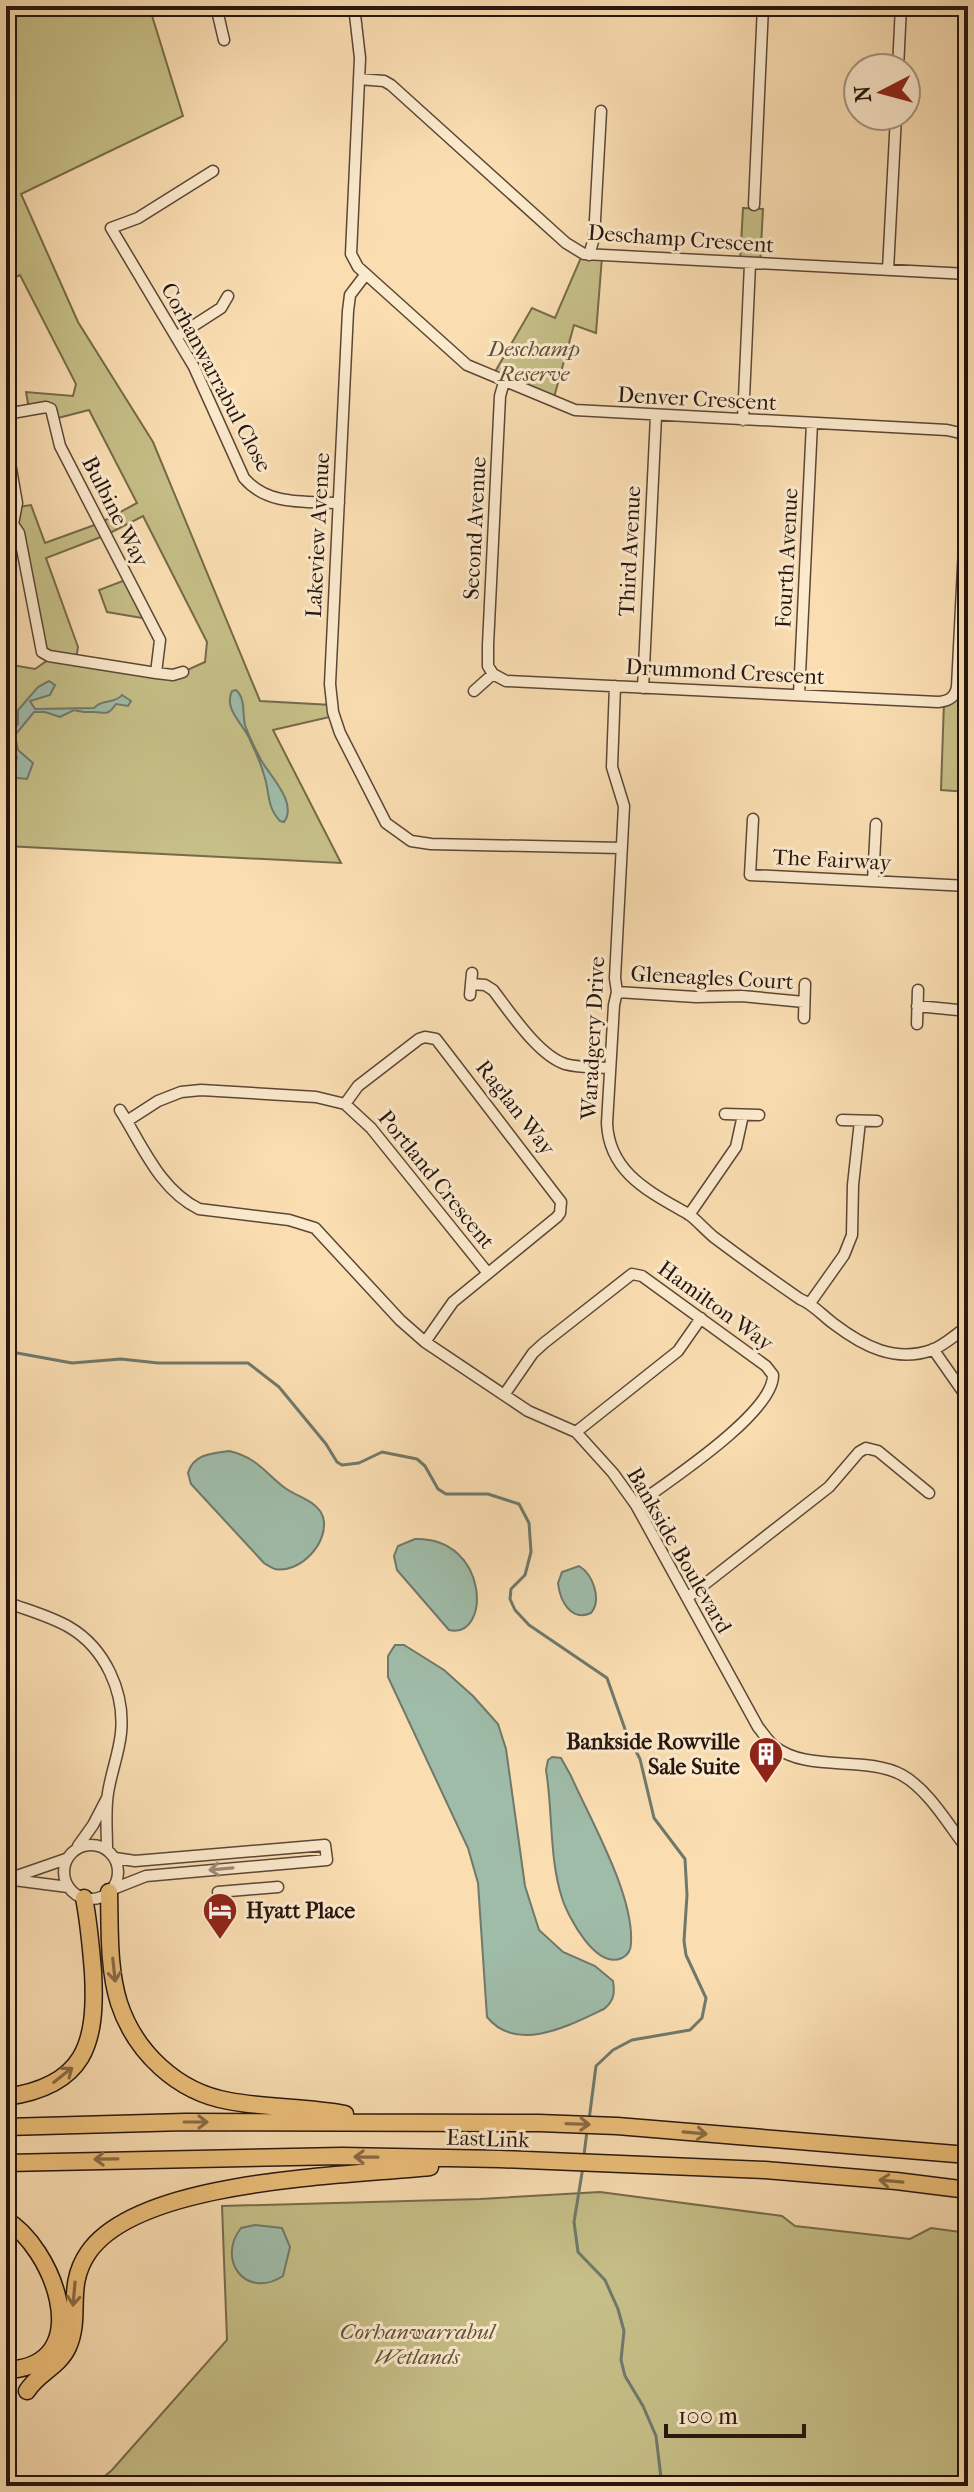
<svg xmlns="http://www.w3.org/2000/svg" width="974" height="2492" font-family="'IM FELL French Canon',serif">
	<rect width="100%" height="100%" fill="#fadeb2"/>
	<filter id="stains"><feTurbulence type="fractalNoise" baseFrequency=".0025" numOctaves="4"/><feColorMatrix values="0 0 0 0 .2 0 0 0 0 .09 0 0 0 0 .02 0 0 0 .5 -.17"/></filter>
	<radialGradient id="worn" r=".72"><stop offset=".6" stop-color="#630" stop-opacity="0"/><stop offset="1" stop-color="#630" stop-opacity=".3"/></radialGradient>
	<path fill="#c6bf87" stroke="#766a4a" stroke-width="2" fill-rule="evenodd" d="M6,6H149L183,116L21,194L78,322L153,442L260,701L332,705L334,716L273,730L341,863L6,846V664L35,669L52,657L46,655L19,533L17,507L31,505L45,543L100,523L137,503L89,410L54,419L51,409H29L26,392L73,396L76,384L20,275L6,282V268L14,263L6,248ZM143,516L207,642L205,662L183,672L76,659L78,647L46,558L106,535Z
		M743,208L763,209L760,264L740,263Z
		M583,253L602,257L596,333L574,325L553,401L492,377L532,308L555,318Z
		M128,579L148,619L107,612L99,590Z
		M957,687H968V792L941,790L944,701Z
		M600,2192L782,2216L795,2226L910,2239L931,2228L968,2233V2486H93L112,2470L227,2340L222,2206L480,2199Z"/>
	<path fill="#9fbca9" stroke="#6f796b" stroke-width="2" d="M49,681L55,685L50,695L30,701L35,709L94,708C101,699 115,704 122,695L131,701L128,706L116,704C107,717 105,712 93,712C83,712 85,713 74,710L60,717L45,712H34L15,735L18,750L33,763L27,779L8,777L6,767L15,765L17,757L13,751L6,747V730L14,728L18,724V710L38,687Z
		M236,690C246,699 242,713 245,725C249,737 255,748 261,760C270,776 298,803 284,822L280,821C266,806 270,792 264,775C261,763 255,751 250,740C244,724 223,710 232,691Z
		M229,1451C258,1458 264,1472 285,1488C297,1497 318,1501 323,1517C330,1542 300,1574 275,1569C274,1569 265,1564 264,1563L191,1484L188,1473C193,1454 213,1453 229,1451Z
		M415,1539C490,1537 491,1640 449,1630L397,1570L394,1556L398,1546Z
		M579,1566C593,1574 602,1600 591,1613C571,1622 560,1601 558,1583L562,1572Z
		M395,1645H404L444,1670L473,1696L498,1724L506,1749L525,1886L539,1930L563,1952L595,1966L613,1981C615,1993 614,2001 604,2009C570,2025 517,2054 487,2017L478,1883L468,1848L388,1677V1656Z
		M552,1757L561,1758L571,1776C591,1821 634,1895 631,1943C631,1949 628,1955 622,1958C596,1970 568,1917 562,1898C549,1858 553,1812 546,1770L548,1760Z
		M255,2225L282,2228L290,2247L283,2276C246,2300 216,2260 241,2228Z"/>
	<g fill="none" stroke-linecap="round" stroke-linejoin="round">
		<path stroke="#6f796b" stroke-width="3" d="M6,1351L72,1363L121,1359L158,1363H248L279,1387L326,1444L337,1462L342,1465L359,1463L382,1452L417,1459L425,1466L438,1489L446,1494H488L519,1504L529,1523L531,1552L525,1575L511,1589L510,1599L515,1610L529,1625L607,1678L626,1732L640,1759L654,1818L685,1859L687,1895L684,1941L686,1955L706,1998L702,2018L690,2030L632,2040L613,2050L596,2066L589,2120
			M584,2155L587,2131
			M583,2167L574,2222L578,2252L605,2280L618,2309L624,2331L621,2360L625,2376L643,2406L656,2436L662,2486"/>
		<g stroke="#5b4737" stroke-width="13">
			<path id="minor" d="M216,6L224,40
				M354,6L360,58L351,254L358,267L467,365L575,410L947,430L960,433L968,444
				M898,68L901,6
				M359,79L384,81L391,85L566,243L584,254L968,274
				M213,171L138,218L111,228L194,367L244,478C268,506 305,501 339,503
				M754,205L763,6
				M589,255L594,238L601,111
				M888,270L896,116
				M366,274L350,295L348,311L330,684L333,712L340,733L386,823L411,841L431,844L621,848
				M176,337L221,308L228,296
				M6,414L46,407L51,409L60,446L160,640L156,673
				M743,420L750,264
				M6,440L17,503L13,524
				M6,522L13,524L19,533L42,652L49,656L156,673L173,675L183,672
				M493,674L506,681L938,702C948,701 955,698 957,687L968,468
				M493,674L488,666V645L500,396L504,382
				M615,686L612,767L624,806L615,978L617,992L614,1005L607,1123C609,1173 650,1192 688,1214C694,1217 707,1232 715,1238C743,1259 771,1279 800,1299C813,1304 823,1316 834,1324C863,1346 895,1363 932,1350C945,1345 956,1334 968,1326
				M643,688L656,416
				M474,691L493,674
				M799,695L812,423
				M753,819L750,875L968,886
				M873,881L876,824
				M471,984L485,985L493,990C510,1012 538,1055 565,1064C579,1068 595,1067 610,1068
				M617,992L696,997L742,996L804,1002
				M470,995L472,973
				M917,1006L968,1011
				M804,1018L805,984
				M917,1024L918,990
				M345,1104L358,1086L419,1039L425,1037L436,1039L561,1202L560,1213L557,1217L453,1302L425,1342
				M120,1110C143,1146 159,1189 199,1209L289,1220L315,1228L400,1320L425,1342L528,1411L576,1432L613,1473L636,1505L758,1727C763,1733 768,1741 774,1746C807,1773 865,1755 902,1775C929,1790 949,1826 968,1850
				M725,1114L759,1115
				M842,1120L877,1121
				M127,1121L158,1101L181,1092L201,1090L316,1097L345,1104L371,1128L487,1272
				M689,1215L736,1147L743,1115
				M810,1303L844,1255L852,1235L853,1185L860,1121
				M933,1349L968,1399
				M504,1395L533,1353L544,1343L632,1274L642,1276L766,1366L773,1375C774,1413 666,1483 636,1505
				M576,1432L678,1351L701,1318
				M687,1598L829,1487L859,1452L866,1448L878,1451L929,1493
				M6,1602C27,1610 50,1616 69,1627C105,1648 125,1692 121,1733C119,1753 111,1773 108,1793C105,1811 107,1831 107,1849
				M64 1872a27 27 0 1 1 54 0a27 27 0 1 1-54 0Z
				M78,1846L93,1825L107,1798
				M14,1877L66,1859
				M6,1879L68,1887
				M113,1889L146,1876L327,1860L325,1845L135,1861L115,1858
				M218,1892L278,1887"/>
		</g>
		<g stroke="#26150e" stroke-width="19">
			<path id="highway" d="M109,1892C110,1928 108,1968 119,2003C135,2052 177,2092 229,2101C267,2108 307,2107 345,2114
				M6,2097C85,2086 97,2044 93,1972C91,1947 89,1923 84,1898
				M6,2127L185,2122L539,2123L617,2126L968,2155
				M6,2163L342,2156L500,2159L765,2170L896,2181L968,2190
				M6,2220C52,2247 95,2357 17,2369
				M27,2391C38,2373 59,2367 68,2347C82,2316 65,2287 88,2253C138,2179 346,2176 430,2167"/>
		</g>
		<use href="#minor" stroke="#fceacd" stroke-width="10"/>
		<use href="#highway" stroke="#edbf79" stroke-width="16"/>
	</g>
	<defs><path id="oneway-shaft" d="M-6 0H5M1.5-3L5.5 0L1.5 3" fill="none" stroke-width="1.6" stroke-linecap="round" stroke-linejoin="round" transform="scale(2)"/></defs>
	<use stroke="#9c8a77" href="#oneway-shaft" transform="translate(221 1869) rotate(175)"/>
	<g stroke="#8a6a44">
		<use href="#oneway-shaft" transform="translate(114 1970) rotate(84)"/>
		<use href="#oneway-shaft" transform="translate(63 2075) rotate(-38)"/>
		<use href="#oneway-shaft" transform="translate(196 2122)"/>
		<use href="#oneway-shaft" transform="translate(578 2124) rotate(2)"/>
		<use href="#oneway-shaft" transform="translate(695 2133) rotate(5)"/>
		<use href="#oneway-shaft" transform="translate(366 2157) rotate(-179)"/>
		<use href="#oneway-shaft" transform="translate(106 2159) rotate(179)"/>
		<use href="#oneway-shaft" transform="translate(891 2181) rotate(-175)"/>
		<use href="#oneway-shaft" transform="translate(74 2294) rotate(95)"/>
	</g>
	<defs>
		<g id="building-pin" transform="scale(1.8)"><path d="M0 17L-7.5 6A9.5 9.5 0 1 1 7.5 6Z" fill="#8f2418" stroke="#fceacd"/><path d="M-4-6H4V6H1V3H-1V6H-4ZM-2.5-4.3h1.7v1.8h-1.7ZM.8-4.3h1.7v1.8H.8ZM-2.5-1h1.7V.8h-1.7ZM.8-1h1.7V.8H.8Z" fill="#fff"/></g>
		<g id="hotel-pin" transform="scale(1.8)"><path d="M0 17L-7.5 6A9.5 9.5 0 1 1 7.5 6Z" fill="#8f2418" stroke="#fceacd"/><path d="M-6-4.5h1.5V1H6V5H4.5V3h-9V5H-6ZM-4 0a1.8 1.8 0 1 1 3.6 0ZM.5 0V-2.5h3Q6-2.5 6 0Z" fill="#fff"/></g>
	</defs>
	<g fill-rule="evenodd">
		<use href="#building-pin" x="766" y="1754"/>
		<use href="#hotel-pin" x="220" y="1910"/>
	</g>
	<g text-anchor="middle" stroke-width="6" stroke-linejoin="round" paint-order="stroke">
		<g font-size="22" fill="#26150e" stroke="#fceacd">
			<text transform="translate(681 238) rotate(4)" y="8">Deschamp Crescent</text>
			<text transform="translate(217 377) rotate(62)" y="8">Corhanwarrabul Close</text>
			<text transform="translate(697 398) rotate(3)" y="8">Denver Crescent</text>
			<text transform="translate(116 511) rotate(63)" y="8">Bulbine Way</text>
			<text transform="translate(474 528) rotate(-87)" y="8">Second Avenue</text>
			<text transform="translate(317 535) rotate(-87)" y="8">Lakeview Avenue</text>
			<text transform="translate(629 551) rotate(-87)" y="8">Third Avenue</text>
			<text transform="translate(786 558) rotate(-87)" y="8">Fourth Avenue</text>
			<text transform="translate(725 671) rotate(3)" y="8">Drummond Crescent</text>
			<text transform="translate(832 859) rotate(3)" y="8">The Fairway</text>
			<text transform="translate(712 977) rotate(3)" y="8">Gleneagles Court</text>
			<text transform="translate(592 1038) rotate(-87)" y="8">Waradgery Drive</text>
			<text transform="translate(516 1107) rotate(52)" y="8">Raglan Way</text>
			<text transform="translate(437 1179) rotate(51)" y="8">Portland Crescent</text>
			<text transform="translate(716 1305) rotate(36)" y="8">Hamilton Way</text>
			<text transform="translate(680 1550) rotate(60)" y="8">Bankside Boulevard</text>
			<text transform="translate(488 2138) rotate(2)" y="8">EastLink</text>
		</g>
		<g font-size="22" font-style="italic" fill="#5e5038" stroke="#fceacd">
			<text x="534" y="356">Deschamp<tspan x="534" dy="25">Reserve</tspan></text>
			<text x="417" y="2339">Corhanwarrabul<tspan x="417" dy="25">Wetlands</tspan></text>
		</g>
		<g font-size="22" font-weight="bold" fill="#26150e" stroke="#fceacd" text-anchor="end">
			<text x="740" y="1749">Bankside Rowville<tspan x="740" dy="25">Sale Suite</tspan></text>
			<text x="246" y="1918" text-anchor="start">Hyatt Place</text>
		</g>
	</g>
	<rect width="974" height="2492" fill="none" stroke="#fadeb2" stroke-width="32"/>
	<rect x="8" y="8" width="958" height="2476" fill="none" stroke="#26150e" stroke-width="4"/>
	<rect x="16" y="16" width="942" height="2460" fill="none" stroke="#26150e" stroke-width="2"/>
	<g transform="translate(882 92) rotate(264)"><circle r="38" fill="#fceacd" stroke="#a69581" stroke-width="2"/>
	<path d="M0-6L14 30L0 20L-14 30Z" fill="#8f2418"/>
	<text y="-12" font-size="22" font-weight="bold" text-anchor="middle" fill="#26150e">N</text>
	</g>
	<path d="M666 2424v12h138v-12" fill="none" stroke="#26150e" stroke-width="4"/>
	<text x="678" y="2424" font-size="24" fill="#26150e" stroke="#fceacd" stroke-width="6" paint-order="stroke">100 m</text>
	<rect width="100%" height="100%" filter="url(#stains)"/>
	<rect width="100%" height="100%" fill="url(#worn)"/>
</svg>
